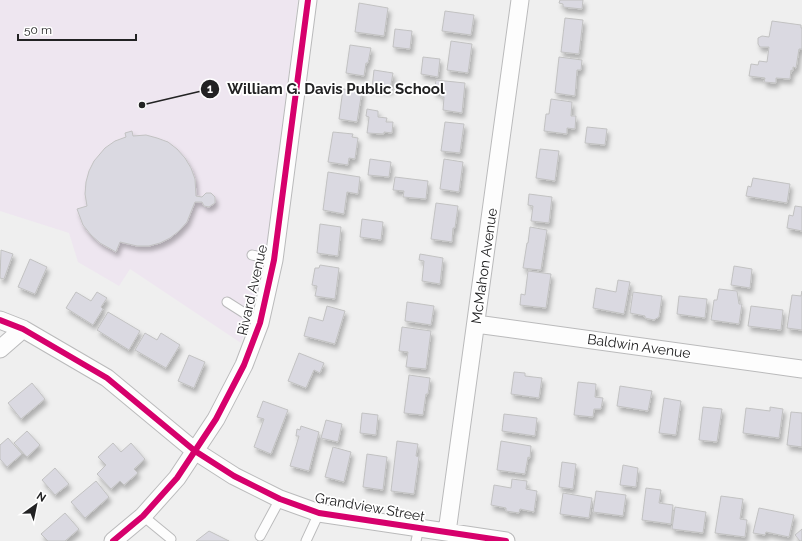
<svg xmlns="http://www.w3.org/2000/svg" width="802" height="541" font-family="Raleway,sans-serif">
	<defs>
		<filter id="shadow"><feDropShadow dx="2.5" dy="4.5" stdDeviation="2" flood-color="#0004"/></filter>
	</defs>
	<rect width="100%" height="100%" fill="#efefef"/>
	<path fill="#eee6f0" d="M0,0H298L269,233L261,278L241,343L130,269L119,286L78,262L69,233L0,211Z"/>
	<path fill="#dad9e1" stroke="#c2c2c2" filter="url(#shadow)" d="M560,0H583L582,9L563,7V4L559,3Z
		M359,3L388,8L384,36L355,32Z
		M445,11L474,15L471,35L442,31Z
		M565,18L583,20L579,54L561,52Z
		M772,21L801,25V28H802V49H799L796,68L793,67V71L791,70L790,79L776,78V83L764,82L765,78L749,76L751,64L758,65L759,61L767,62L769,47H760L758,44V38L762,36L769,37Z
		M395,29L412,31L410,49L393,47Z
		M451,41L472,44L468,73L447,70Z
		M350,45L371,48L368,63H366L364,76L346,73Z
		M423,57L440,59L438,77L421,74Z
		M559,57L582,60L581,70H577L575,96L555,93Z
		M374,70L393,73L390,90L372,88Z
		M436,80L465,83L462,113L443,110L444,97H441V93L434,92Z
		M343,89L362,91L357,122L339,119Z
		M551,99L572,102L571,116H576L575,129L567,128V134L544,131L546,114H549Z
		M367,109L378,111V117L387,118L386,122H393L392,133L384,132V134L367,133L369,117L366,116Z
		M445,122L464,124L460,153L441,151Z
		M587,127L607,129L605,145L585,143Z
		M132,131L133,136L146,135L157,138L168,142L177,149L185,158L191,168L195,179L196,196L202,197L206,193H211L215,197V203L209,207L204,206L202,202H195L187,222L179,231L170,238L160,243L149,246H137L120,242L116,252L100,243L91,235L83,225L77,209L87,206L85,194L86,182L89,171L94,161L105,148L115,141L126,137L125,133Z
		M333,132L353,134L352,137L358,138L355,159L349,158L348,165L328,162Z
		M540,149L559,151L555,181L536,178Z
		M370,159L391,162L389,177L368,175Z
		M444,159L463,162L459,192L440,189Z
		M328,172L360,177L358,194L347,192L344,214L323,210Z
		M395,177L428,181L426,199L403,197L404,191L393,190Z
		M753,178L790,184L787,203L746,196L748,186L751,187Z
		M529,194L552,197L549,223L531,221L533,206L528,205Z
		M436,203L458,206L455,228H453L452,242L431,239Z
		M795,206L802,207V231L787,228L789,215L793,216Z
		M362,219L383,222L381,240L360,237Z
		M320,224L341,227L338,256L317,253Z
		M530,227L547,230L541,270L523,268L527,243H528Z
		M1,250L13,254L4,279L0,278Z
		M420,254L443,258L440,284L422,281L424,261L419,260Z
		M30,259L47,267L35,294L18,287Z
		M320,265L339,268L335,299L315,296L317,286L312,285L315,268H319Z
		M734,266L752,269L750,288L731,285Z
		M528,271L551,274L546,308L520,305L521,294L525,295Z
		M618,280L630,282L624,314L593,308L596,288L616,292Z
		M719,289L737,291L739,304H742L739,324L711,320L714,300H717Z
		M802,291V330L787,328L792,295L801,296Z
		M76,292L91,301L97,292L107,298L101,307L103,309L93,325L66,308Z
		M633,292L662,296L659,317L654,320L645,318V316L630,313Z
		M679,296L707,299L705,318L677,314Z
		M407,302L434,306L431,325L405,321Z
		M327,306L345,311L335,344L304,336L309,317L323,321Z
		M751,306L783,310L781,330L748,326Z
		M108,312L140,331L129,350L97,330Z
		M402,327L431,331L426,369L406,367L408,352L399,351Z
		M145,333L157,340L161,333L180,345L166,368L135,350Z
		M299,353L324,363L320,373L314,370L306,388L288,381Z
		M189,355L205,362L194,388L178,381Z
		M514,372L525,373V376L542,378L539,398L511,394Z
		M409,375L430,378L428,394H426L423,415L404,413Z
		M578,382L596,384L595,397L603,398L601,409H594L593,417L574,415Z
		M32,383L45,399L21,419L8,403Z
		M620,386L652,391L648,411L617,406Z
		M664,398L681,401L676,435L659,433Z
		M263,401L288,410L271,454L254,447L264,419L257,417Z
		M703,407L722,409L717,442L699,440Z
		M770,407L783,409L779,438L743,433L746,408L770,411Z
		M791,412L802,413V447L787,445Z
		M362,413L378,415L376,435L360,433Z
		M504,414L537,418L535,436L502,431Z
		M326,420L342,424L338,442L321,438Z
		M301,426L319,432L309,471L290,466L299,436H296L297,429L300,430Z
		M27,431L40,445L27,457L14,443Z
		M8,438L22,454L7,467L0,459V445Z
		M397,441L418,444L416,456L419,457L414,494L391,491Z
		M501,441L531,446L530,458L528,457L525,474L497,470Z
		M113,443L121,452L131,443L145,459L134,469L138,473L124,485L120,481L111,489L97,474L106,465L98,457Z
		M333,447L351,452L344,482L325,477Z
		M367,454L387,457L383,490L363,487Z
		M562,462L576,464L573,489L559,487Z
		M623,465L638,468L636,487L620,485Z
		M55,468L69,484L55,495L42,480Z
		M512,479L527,481L526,489L537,491L534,512L520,509L519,513L506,511V508L491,505L494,485L511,488Z
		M96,481L109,497L85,518L71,502Z
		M646,488L661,490L659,503L673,505L671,524L642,520Z
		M596,491L626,495L623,516L593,512Z
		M563,493L592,498L589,518L560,514Z
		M721,496L743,499L740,519L747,520L745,537L715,533Z
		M675,507L706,512L703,533L672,529Z
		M759,508L794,515L789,537L766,532L765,535L753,533Z
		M65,513L79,529L65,541H48L41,534Z
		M802,529V541H800L795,535Z
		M209,531L229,541H196Z"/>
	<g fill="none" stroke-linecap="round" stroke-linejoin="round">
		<g stroke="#bababb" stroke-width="11">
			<path id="service" d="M252,255L274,260
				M227,302L260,323
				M143,516L171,539
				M260,536L280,499
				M306,541L319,513
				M416,541L419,528"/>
		</g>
		<g stroke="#bababb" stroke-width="19">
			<path id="minor" d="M0,320L23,329L107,378L195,451L234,476L280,499L319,513L506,541
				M476,324L802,369
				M0,349L23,329
				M447,532L520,0
				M113,541L143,516L177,478L216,419L244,365L260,323L274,260L308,0"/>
		</g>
		<use href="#service" stroke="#fdfdfd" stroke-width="9"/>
		<use href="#minor" stroke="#fdfdfd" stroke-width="17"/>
		<g stroke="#fff" stroke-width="8">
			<path id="cycleway" d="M0,320L23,329L107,378L195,451L234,476L280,499L319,513L506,541
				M113,541L143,516L177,478L216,419L244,365L260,323L274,260L308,0"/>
		</g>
		<use href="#cycleway" stroke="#d6006c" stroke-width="6"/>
	</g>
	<g text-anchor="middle" stroke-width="3.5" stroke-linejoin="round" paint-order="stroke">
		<g font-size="14" fill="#222223" stroke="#fff">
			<text transform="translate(484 266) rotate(-82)" y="5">McMahon Avenue</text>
			<text transform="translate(252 290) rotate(-77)" y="5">Rivard Avenue</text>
			<text transform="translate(639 346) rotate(8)" y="5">Baldwin Avenue</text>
			<text transform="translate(370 507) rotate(10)" y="5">Grandview Street</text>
		</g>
	</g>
	<path fill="none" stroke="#222223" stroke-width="1.5" d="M142 105L210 89"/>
	<g fill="#222223" stroke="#fff" stroke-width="1.5">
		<circle cx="142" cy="105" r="4"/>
		<circle cx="210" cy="89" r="10"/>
	</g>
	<g font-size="12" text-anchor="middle" font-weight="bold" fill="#fff">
		<text x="210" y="93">1</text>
	</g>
	<g font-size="15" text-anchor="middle" font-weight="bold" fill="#222223" stroke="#fff" stroke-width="3.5" stroke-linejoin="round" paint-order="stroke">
		<text x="336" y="94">William G. Davis Public School</text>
	</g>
	<g transform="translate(36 505) rotate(33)" stroke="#ffffff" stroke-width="3" paint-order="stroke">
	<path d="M0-3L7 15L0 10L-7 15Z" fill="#222223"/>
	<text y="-6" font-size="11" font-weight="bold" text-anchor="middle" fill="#222223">N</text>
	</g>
	<path d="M18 34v6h118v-6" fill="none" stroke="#222223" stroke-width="2"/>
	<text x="24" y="34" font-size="12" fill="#222223" stroke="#ffffff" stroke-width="3" paint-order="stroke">50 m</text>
</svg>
